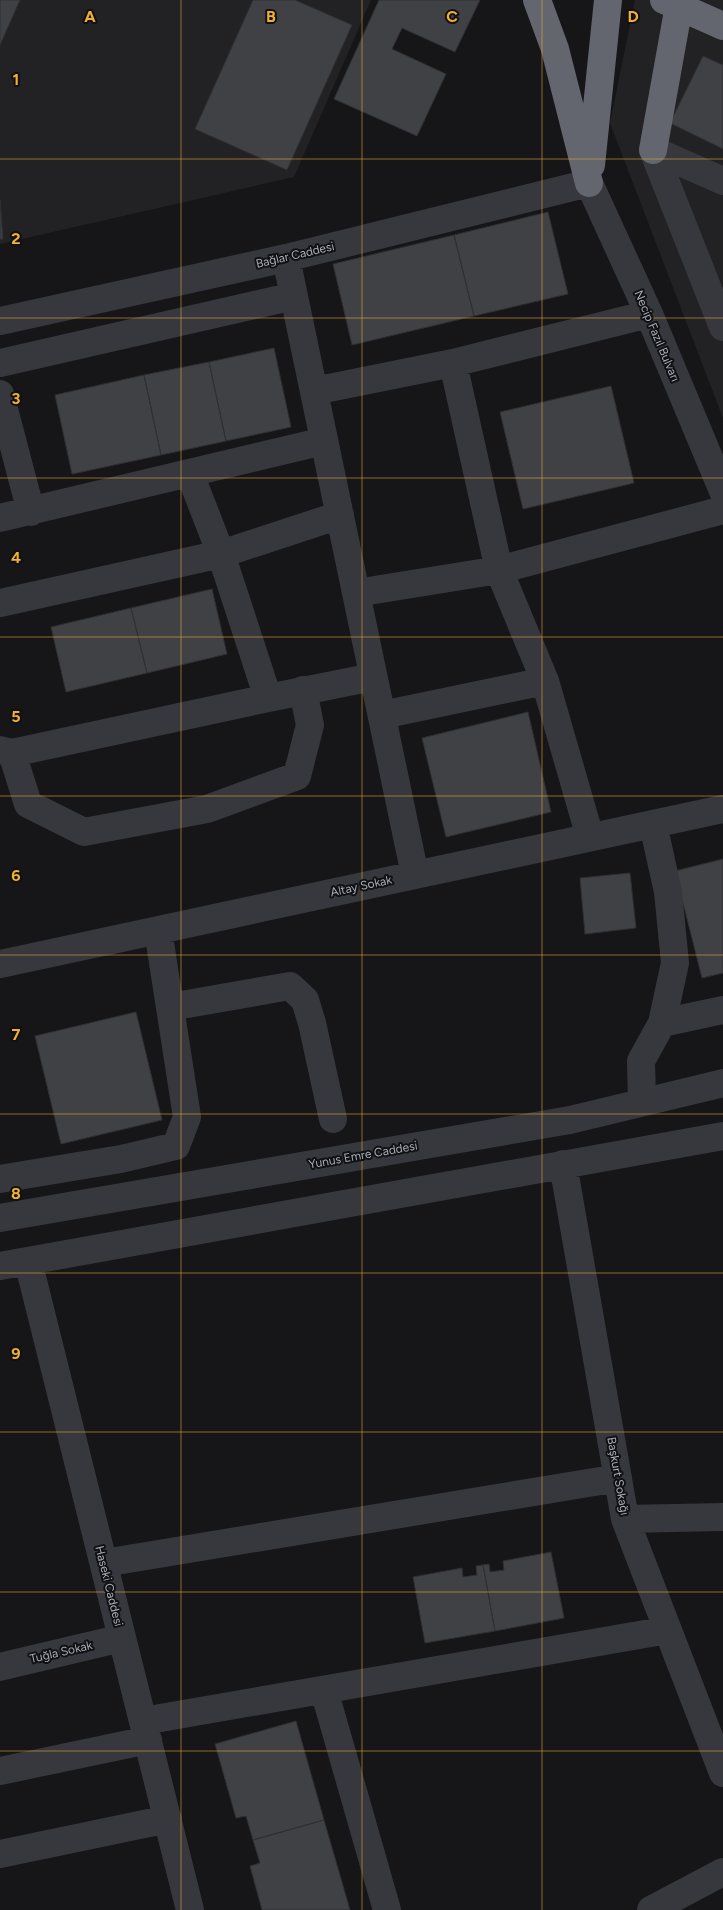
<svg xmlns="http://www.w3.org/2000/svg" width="723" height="1910" font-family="Figtree,sans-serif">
	<rect width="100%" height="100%" fill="#161618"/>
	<path fill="#222225" d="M0,0H371L294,177L0,244Z
		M635,0H723V418L610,123Z"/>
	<path fill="#404145" stroke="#303034" d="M0,0H20L0,45Z
		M253,0H295L352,25L287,170L195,129Z
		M379,0H480L455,52L402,28L392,49L446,74L417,136L334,99Z
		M703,56L723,65V149L670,123Z
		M0,200L3,239H0Z
		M548,212L568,294L474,316L454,235Z
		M454,235L474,316L352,345L333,264Z
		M274,348L291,427L226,441L209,362Z
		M209,362L226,441L161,455L144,375Z
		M144,375L161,455L72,474L55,395Z
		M611,386L634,483L523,509L500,412Z
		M212,589L227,654L147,673L131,608Z
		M131,608L147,673L66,692L51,627Z
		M528,712L551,812L446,837L422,738Z
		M723,859V973L702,978L675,871Z
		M630,873L636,928L585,934L580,878Z
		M136,1012L162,1120L61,1144L35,1036Z
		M551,1552L564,1618L495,1631L483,1565L489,1564L490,1572L504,1570L503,1561Z
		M483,1565L495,1631L425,1643L413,1577L462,1568L463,1577L477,1575L476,1566Z
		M296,1721L324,1820L253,1840L246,1816L236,1818L215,1744Z
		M324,1820L350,1910H262L250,1866L260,1863L253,1840Z"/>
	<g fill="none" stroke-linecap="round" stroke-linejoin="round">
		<path stroke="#37383d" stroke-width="28" d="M653,150L723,327
			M653,150L723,181
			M286,258L415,875
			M0,321L286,258L589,183L649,314L723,491
			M0,363L294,296
			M453,363L499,570L545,681L590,837
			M314,391L453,363L649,314
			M0,394L31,512
			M190,474L221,554L268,698
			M0,518L324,441
			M356,593L499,570L723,510
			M0,603L221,554L340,515
			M382,715L545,681
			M0,750L12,753L268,698L373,677
			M12,753L28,804L84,832L207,809L297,776L310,725L303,690
			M0,964L723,809
			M170,1007L290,986L305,1000L312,1023L333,1119
			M662,1023L723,1010
			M642,1102L641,1061L662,1023L675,963L668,892L653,824
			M563,1164L625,1519L723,1773
			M0,1179L121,1159L176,1146L187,1117L158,930
			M0,1218L570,1120L723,1083
			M28,1261L190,1910
			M0,1266L723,1136
			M625,1519L723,1517
			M104,1563L618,1478
			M0,1667L122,1638
			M324,1690L387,1910
			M143,1721L668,1630
			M0,1771L148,1740
			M0,1854L168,1819
			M651,1910L723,1872"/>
		<path stroke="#63666e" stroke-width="28" d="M537,0L555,49L589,183
			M664,0L723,26
			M653,150L680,0
			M591,165L608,0"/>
	</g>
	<path fill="none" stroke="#f2b134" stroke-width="1" stroke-opacity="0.55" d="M181,0V1910M362,0V1910M542,0V1910M0,159H723M0,318H723M0,478H723M0,637H723M0,796H723M0,955H723M0,1114H723M0,1273H723M0,1432H723M0,1592H723M0,1751H723"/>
	<g text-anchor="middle" stroke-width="4" stroke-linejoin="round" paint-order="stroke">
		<g font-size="12" fill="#a8adb8" stroke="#111113">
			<text transform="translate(295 255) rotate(-13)" y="4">Bağlar Caddesi</text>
			<text transform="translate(657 336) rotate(67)" y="4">Necip Fazıl Bulvarı</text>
			<text transform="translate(361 886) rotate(-12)" y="4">Altay Sokak</text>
			<text transform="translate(363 1155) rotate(-10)" y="4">Yunus Emre Caddesi</text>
			<text transform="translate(618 1476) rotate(80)" y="4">Başkurt Sokağı</text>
			<text transform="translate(109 1586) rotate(76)" y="4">Haseki Caddesi</text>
			<text transform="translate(61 1652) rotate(-13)" y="4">Tuğla Sokak</text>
		</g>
	</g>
	<g font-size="16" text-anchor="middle" font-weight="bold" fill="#f2b134" stroke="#111113" stroke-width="4" stroke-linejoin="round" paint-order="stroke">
		<text x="90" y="22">A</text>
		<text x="271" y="22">B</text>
		<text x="452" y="22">C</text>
		<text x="633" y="22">D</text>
		<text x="16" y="85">1</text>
		<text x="16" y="244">2</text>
		<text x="16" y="404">3</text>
		<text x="16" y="563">4</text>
		<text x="16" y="722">5</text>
		<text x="16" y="881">6</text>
		<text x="16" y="1040">7</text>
		<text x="16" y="1199">8</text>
		<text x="16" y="1359">9</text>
	</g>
</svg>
